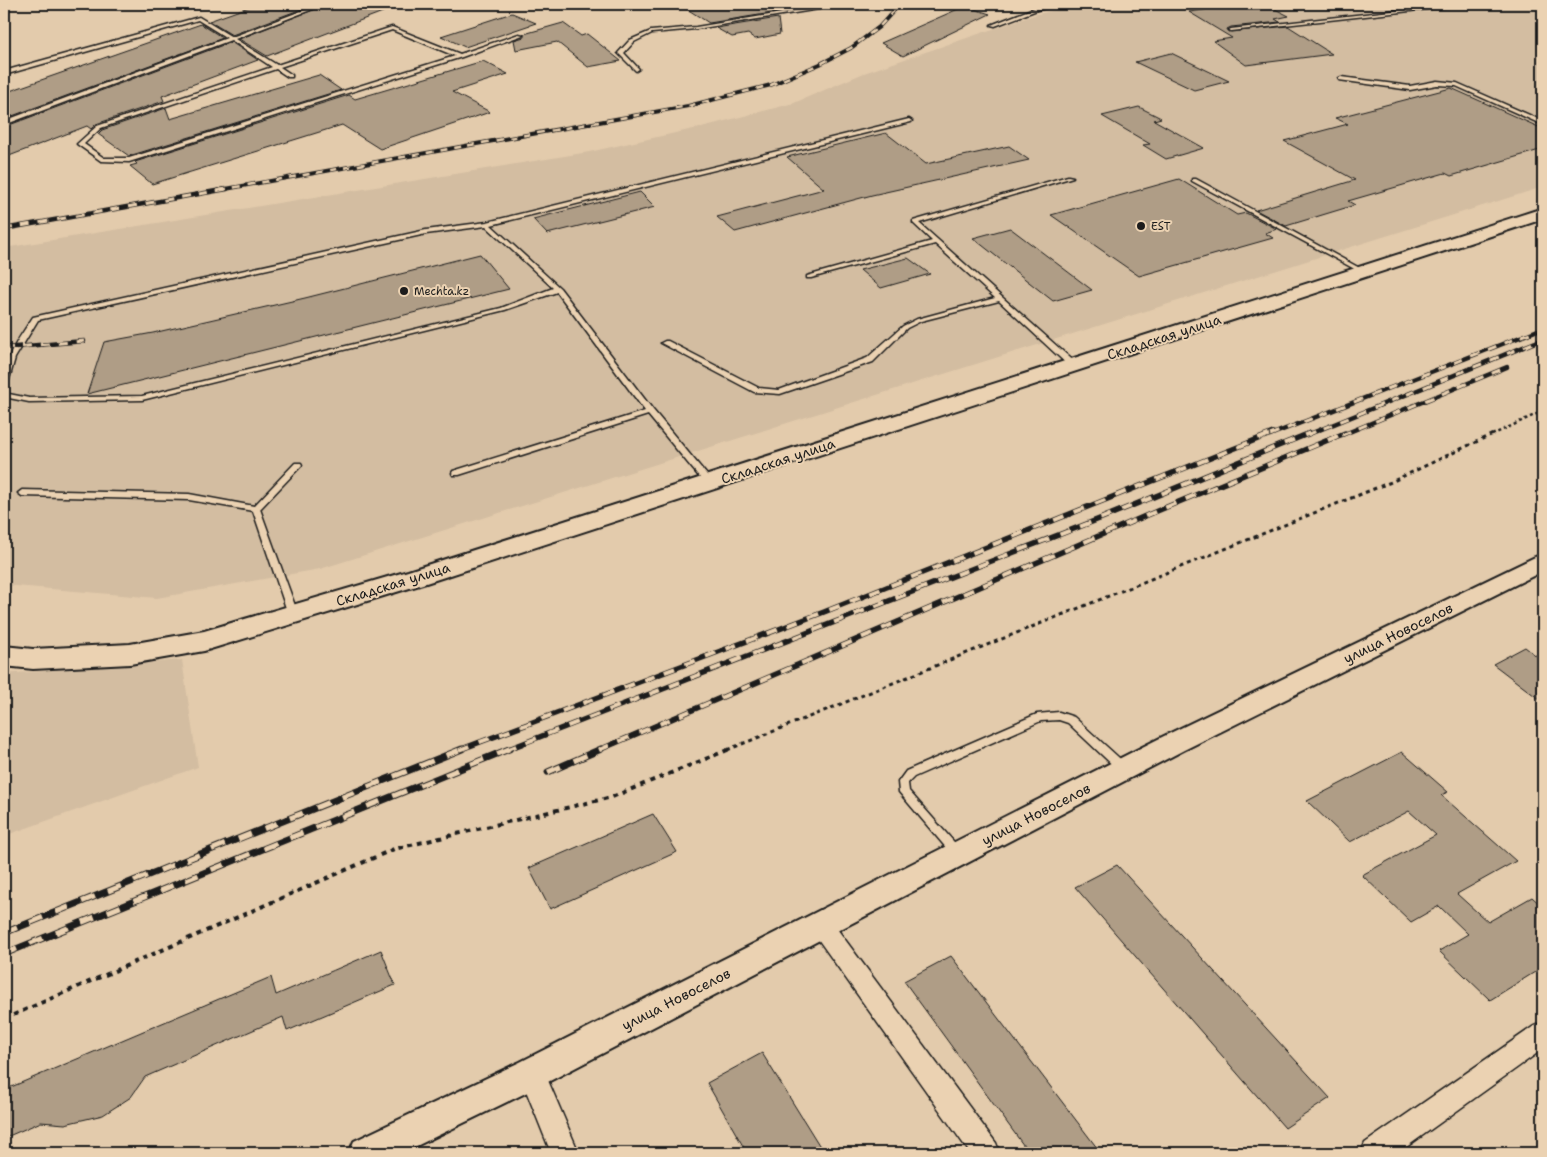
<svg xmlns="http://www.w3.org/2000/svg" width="1547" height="1157" font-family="'Shantell Sans',sans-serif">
	<rect width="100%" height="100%" fill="#e3cbac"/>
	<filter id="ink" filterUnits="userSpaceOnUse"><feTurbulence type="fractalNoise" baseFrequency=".02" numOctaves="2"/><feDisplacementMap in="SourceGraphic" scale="10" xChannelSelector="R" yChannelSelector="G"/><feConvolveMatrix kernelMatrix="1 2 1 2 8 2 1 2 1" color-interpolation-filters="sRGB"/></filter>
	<g filter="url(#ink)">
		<path fill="#d3bda1" d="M1087,4H1543V187L320,569L157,598L4,585V248L589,152L698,128L794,103L864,73L1037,14Z
			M182,660L198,767L4,836V674Z"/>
		<path fill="#af9d86" stroke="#1c1c1c" d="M257,4H315L232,35L209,21Z
			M328,4H401V5L267,56L239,39Z
			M679,4H777L778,12L709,23Z
			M1245,4H1265L1289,16L1275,19L1280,22L1231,27L1227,29L1228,32L1288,26L1332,54L1246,65L1213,41L1232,38L1189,12Z
			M965,6L990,14L903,56L881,43Z
			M512,13L536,23L465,47L441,36Z
			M778,18L780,34L755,39L748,34L732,37L716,28Z
			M563,23L581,36L587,34L621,61L588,67L557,42L516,50L514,40L524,37V34Z
			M201,24L223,38L4,119V93Z
			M231,42L258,60L162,96L164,101L96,124L91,129L87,126L4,158V127Z
			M1171,53L1229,81L1194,90L1135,62Z
			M483,61L508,74L452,92L490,112L380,149L342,125L152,184L130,166L137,164L135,162L349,95L355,99Z
			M319,75L341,90L129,156L98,134L102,130L166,108L170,119Z
			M1451,88L1543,129V149L1451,176L1445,173L1348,201L1355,205L1286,226L1256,210L1355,180L1284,141L1348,124L1335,118Z
			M1139,107L1161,118L1154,120L1204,148L1166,159L1143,145L1150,144L1102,116Z
			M886,133L926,164L1009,146L1029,160L872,195L735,232L717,217L824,189L787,157Z
			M1179,179L1237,215L1246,213L1277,229L1265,233L1273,238L1139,276L1051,215Z
			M640,192L655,207L547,234L533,219Z
			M1010,228L1092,290L1053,301L973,238Z
			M480,254L509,289L87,394L104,342L153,333L305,298Z
			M908,258L930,274L881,288L860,270Z
			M1525,647L1543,661V702L1493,664Z
			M1402,752L1448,792L1441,795L1516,861L1457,894L1488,922L1532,897L1543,907V967L1490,1000L1439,951L1468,934L1439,906L1411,922L1362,875L1436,835L1409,811L1350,842L1307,801Z
			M653,814L677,852L550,909L529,868Z
			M1117,865L1330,1098L1285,1128L1075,887Z
			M381,950L395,985L287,1031L283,1017L145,1077L131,1097L103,1115L65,1124L41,1122L4,1138V1090L271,977L276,995Z
			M951,956L1101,1153H1029L904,981Z
			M762,1053L824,1153H747L707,1083Z"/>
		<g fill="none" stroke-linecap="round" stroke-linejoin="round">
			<g stroke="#1c1c1c" stroke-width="3">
				<path id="service" d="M320,4H326L235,39L277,65L392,27L460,54L519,34L523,35L462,57L129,162L101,161L77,144L97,126L272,67L231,40L4,125V121L227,38L198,20L4,75V71L199,17L232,37ZM392,30L455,56L129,158H104L84,144L101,128L276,69L288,77H292V75L280,67Z
					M825,4H831L819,9L696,29L652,33L634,42L624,53L639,69L636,71L618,53L630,40L651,31L696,27L818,7Z
					M1056,4H1064L1037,10L995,26L991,25L1034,8Z
					M1454,4H1466L1464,5L1231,31L1229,30L1231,29Z
					M1532,4L1543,6V8L1532,5Z
					M1341,77L1410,86L1437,81L1457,83L1543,121V125L1456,86L1437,85L1410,90L1339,80V78Z
					M909,119L912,121L911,122L491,225L560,288L653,410L712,481L713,483L712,485H706L648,415L459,475H453L452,473L453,471L645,411L557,292L505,310L142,400L29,402L4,397V393L29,398L142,396L501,308L553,288L486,226L426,234L38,320L15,358L8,383L4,385C4,357 18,340 33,317L426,230L487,222Z
					M1068,176L1073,177L919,223L1077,364V368H1071L999,301L921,321L907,328L873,362L780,394L754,392L661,343L665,341H668L759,388L779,390L867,358L903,326L917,319L995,298L935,244L811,278H807V276L932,241L913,223V221Z
					M1192,179H1196L1367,272L1364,274L1362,273L1192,181Z
					M295,463H301L302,465L260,509L298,614L293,617L288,614L253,511L189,500L22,496L18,493L22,490L189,494L254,506Z
					M1059,712L1074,717L1128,766L1129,769L1128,772L1124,773L1120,772L1068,723L1059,720L1041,721L914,777L908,783L909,791L961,850L962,853L961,856L957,857L953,856L899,792L898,782L906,771L1037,714Z"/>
			</g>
			<g stroke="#1c1c1c" stroke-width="3">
				<path id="minor" d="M821,915L829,918L996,1143L1000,1153H970L813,932L809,925L813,918Z
					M1543,1022V1049L1398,1153H1361L1365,1143L1534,1026Z
					M532,1061L541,1064L579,1153H551L519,1073L523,1064Z"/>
			</g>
			<g stroke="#1c1c1c" stroke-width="4">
				<path id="tertiary" d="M1543,554V571L1184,750L544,1084L402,1153H349L354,1141L520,1062L1164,736L1535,557Z"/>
			</g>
			<g stroke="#1c1c1c" stroke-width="4">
				<path id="secondary" d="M1543,208V219L426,583L204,651L130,664L33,669L4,666V646L33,649L130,644L204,631L408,571Z"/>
			</g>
			<path stroke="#1c1c1c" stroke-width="2.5" stroke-dasharray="3 3" stroke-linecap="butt" d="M1492,435L1543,411"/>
			<path stroke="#1c1c1c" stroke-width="3" stroke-dasharray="4 4" stroke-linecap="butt" d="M727,750L1391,482L1495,433"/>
			<path stroke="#1c1c1c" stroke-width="4" stroke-dasharray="5 5" stroke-linecap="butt" d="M4,1019L394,849L612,797L730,749"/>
			<use href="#service" fill="#ebd2b2" fill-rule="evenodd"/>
			<use href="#minor" fill="#ebd2b2" fill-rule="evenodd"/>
			<use href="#tertiary" fill="#ebd2b2" fill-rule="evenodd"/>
			<use href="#secondary" fill="#ebd2b2" fill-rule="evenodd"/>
			<g stroke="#1c1c1c" stroke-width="4">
				<path id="rail-far3" d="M220,190L688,106L771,85L820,64L851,48L879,27L900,4"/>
			</g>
			<g stroke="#1c1c1c" stroke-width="4.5">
				<path id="rail-far2" d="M4,229L227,189
					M4,348L84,341
					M1270,435L1543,328
					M1307,435L1543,339
					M1342,435L1507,367"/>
			</g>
			<g stroke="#1c1c1c" stroke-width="5.5">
				<path id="rail-far1" d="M459,750L824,612L1273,433
					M506,750L1102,518L1310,433
					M599,750L1157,511L1345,433"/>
			</g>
			<g stroke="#1c1c1c" stroke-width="7">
				<path id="rail" d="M548,772L601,749
					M4,933L462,749
					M4,954L509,749"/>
			</g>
			<use href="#rail-far3" stroke="#ebd2b2" stroke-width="2.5" stroke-dasharray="7" stroke-linecap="butt"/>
			<use href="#rail-far2" stroke="#ebd2b2" stroke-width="3" stroke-dasharray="9" stroke-linecap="butt"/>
			<use href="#rail-far1" stroke="#ebd2b2" stroke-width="4" stroke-dasharray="11" stroke-linecap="butt"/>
			<use href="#rail" stroke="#ebd2b2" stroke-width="5" stroke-dasharray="14" stroke-linecap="butt"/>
		</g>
	</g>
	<g fill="#1c1c1c" stroke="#ebd2b2" stroke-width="2">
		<circle cx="1141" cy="226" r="5"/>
		<circle cx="404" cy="291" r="5"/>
	</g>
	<g text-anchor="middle" stroke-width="4" stroke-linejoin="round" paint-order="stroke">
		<g font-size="11" fill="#1c1c1c" stroke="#ebd2b2" text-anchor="start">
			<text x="1151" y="230">EST</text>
			<text x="414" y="295">Mechta.kz</text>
		</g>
		<g font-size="14" fill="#1c1c1c" stroke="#ebd2b2">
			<text transform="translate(1164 337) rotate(-18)" y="5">Складская улица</text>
			<text transform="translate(778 461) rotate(-18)" y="5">Складская улица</text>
			<text transform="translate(393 584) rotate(-17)" y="5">Складская улица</text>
			<text transform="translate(1398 633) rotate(-26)" y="5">улица Новоселов</text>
			<text transform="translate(1036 814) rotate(-27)" y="5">улица Новоселов</text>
			<text transform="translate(676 999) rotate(-27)" y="5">улица Новоселов</text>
		</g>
	</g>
	<rect width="1547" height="1157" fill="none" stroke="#ebd2b2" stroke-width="20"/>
	<rect x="10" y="10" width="1527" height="1137" fill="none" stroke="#1c1c1c" stroke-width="2" filter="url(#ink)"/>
</svg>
